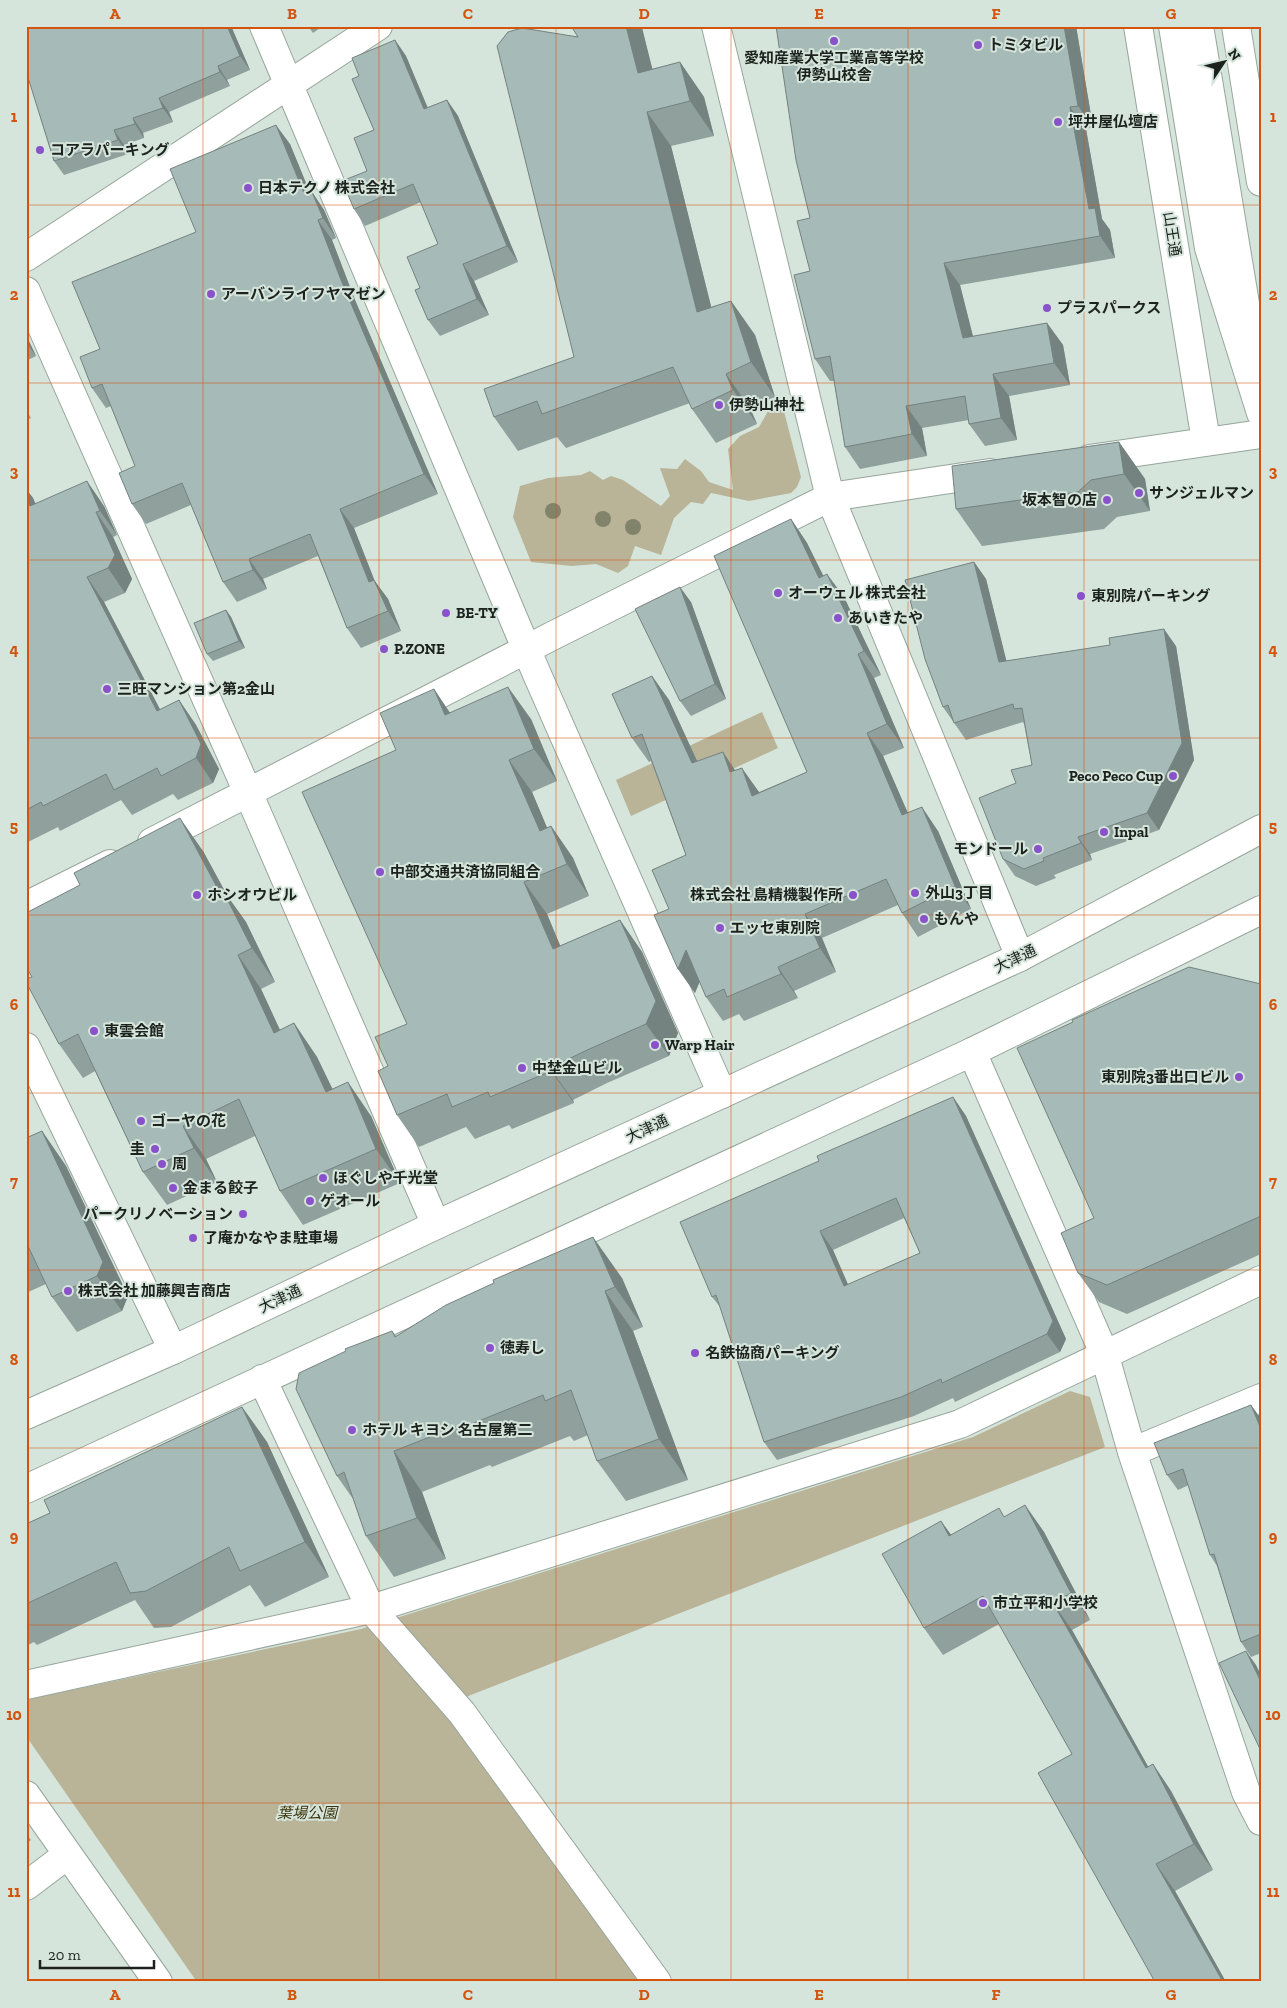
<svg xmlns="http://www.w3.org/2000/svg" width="1287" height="2008" font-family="'Zilla Slab','Noto Sans JP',serif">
	<rect width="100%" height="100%" fill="#d6e5db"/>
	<path fill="#b9b498" d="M781,400L801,477L797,487L791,493L749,501L711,493L703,504L691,502L674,518L661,555L635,546L628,566L618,573L596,564L572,566L531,562L513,517L520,486L548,478L581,475L590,471L603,480L611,476L623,480L661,506L670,496L660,468L677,469L685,459L701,471L709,482L733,490L728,449L740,436L759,427L772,404Z
		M762,712L778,748L631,816L616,780Z
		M1070,1391L1090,1397L1105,1447L440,1707L486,1759L643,1982H197L26,1736V1706L29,1699L361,1629L973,1437Z"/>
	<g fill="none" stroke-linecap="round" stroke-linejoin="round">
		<g stroke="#97a69c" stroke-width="30">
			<path id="minor" d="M264,26L536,672L722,1094
				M716,26L830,497L1020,957
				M1138,26L1206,441
				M26,257L378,26
				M26,291L257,813L436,1225
				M1089,459L1261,434
				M152,842L554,635L830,497L990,473
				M26,906L110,864
				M26,1047L173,1350
				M972,1052L1104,1353L1132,1452L1246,1792L1261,1821
				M262,1379L371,1609L462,1713L657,1982
				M1132,1452L1261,1398
				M26,1685L371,1609L960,1424L1261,1280
				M26,1795L158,1982
				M26,1886L67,1855"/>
		</g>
		<g stroke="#97a69c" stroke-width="30">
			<path id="tertiary" d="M26,1415L173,1350L436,1225L1020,957L1261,829
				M26,1489L972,1052L1261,910"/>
		</g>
		<g stroke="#97a69c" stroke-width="30">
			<path id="primary" d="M1199,26L1256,370"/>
		</g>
		<g stroke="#97a69c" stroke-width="30">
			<path id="motorway" d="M1173,26L1209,248L1261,413
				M1236,26L1261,182"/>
		</g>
		<use href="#minor" stroke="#fff" stroke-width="28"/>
		<use href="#tertiary" stroke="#fff" stroke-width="28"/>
		<use href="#primary" stroke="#fff" stroke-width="28"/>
		<use href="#motorway" stroke="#fff" stroke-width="28"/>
	</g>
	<g fill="#81846a">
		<circle cx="553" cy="511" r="8"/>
		<circle cx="603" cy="519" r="8"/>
		<circle cx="633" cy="527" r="8"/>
	</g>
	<path fill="#8fa09d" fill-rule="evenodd" d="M26,26H231L250,70L227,80L230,86L169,112L173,122L143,133L144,138L124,145L128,154L64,175L54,161L30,83H26Z
		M308,26H323L313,33Z
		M571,26H649L642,28L652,69L680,62L704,97L714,136L671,146L711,307L731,301L755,335L775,397L750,408L757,424L716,443L692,409L690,403L566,448L557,437L518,451L494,417L574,357L578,37Z
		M776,26H1076L1093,127L1086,129L1102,219L1110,230L1115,258L960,285L973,337L1047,323L1063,345L1070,385L1009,396L1017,440L985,446L969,424V420L922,428L927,456L860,469L845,447L834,381H830L815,359L810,271V218Z
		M395,40L406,56L428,108L447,100L458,116L518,262L474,281L489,315L440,336L428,320L420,288L438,244L421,202L365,226L354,209L367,171L374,130L359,76Z
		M290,144L309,191L324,210L336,238L332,240L355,300L438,494L354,528L374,580L388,599L401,631L361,648L347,628L318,556L263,579L267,589L237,602L223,582L191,505L146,524L132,504L135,466L111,406L106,408L92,388L100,349L196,232Z
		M26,335L36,356L26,361Z
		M26,410L31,418L26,420Z
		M1119,442L1145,479L1150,511L1117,517L1104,529L982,546L956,509Z
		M26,489L33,498L35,503L104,506L117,535L113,537L132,579L125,593L104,602L160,710L179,700L196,725L219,769L213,783L178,800L173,794L132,815L121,800L60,831L58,827L26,843Z
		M791,519L807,543L823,576L844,597L881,675L874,678L904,748L883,756L908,813L938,831L971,909L918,937L902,913L898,905L822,938L836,972L794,991L798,998L744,1021L739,1014L723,1021L706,997L700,981L695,993L678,969L669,909L686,855L651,761L649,762L632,738L652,676L669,700L697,761L735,770L759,792L807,772Z
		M974,562L986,579L1006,661L1176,646L1194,760L1159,830L1090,854L1092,860L1054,875L1056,878L1036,886L1015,876L1003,859L1016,783L1032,765L1024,724L1023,722L966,740L943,707Z
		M691,602L726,699L691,716L680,701Z
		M226,610L231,617L245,648L213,661L207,654Z
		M434,689L450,713L531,719L557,781L532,792L547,828L551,826L573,858L589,896L547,914L560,946L620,920L642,952L678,1033L669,1056L607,1083L573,1100L574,1103L512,1129L509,1125L475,1139L466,1127L419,1147L397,1115L388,1066L407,1024L396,750Z
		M203,851L228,897L246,922L275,982L261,989L280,1030L294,1023L317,1057L332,1089L371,1116L400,1183L303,1225L280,1191L255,1136L206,1159L217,1182L167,1205L143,1172L95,1071L83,1078L59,1044L32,977Z
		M1261,984V1254L1127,1314L1099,1302L1078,1273L1094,1218Z
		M953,1097L966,1116L1066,1339L1060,1352L955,1402L953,1398L914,1416L777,1460L764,1442L721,1308L712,1297L819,1161ZM904,1218L920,1253L848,1285L833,1250Z
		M26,1130L29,1137L42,1131L66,1166L128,1296L122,1311L77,1332L52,1297L46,1284L26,1293Z
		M622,1278L643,1327L633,1331L688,1480L626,1501L597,1461L588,1435L574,1441L570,1436L492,1467L490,1465L422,1492L446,1559L394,1577L366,1536L353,1499L337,1476L392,1331L397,1337Z
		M1251,1405L1261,1419V1653L1251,1657L1241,1642L1217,1566L1210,1555L1189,1485L1178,1490L1167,1475Z
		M242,1407L267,1442L329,1577L265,1607L250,1585L171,1627L154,1628L135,1600L37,1645L34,1642L26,1646V1524L50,1513Z
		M1025,1505L1044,1532L1090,1620L1072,1630L1148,1767L1153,1764L1171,1791L1213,1870L1175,1891L1226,1982H1155L1072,1754L999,1624L943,1655L924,1628L941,1521L951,1535L1006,1517Z
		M26,1834L31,1840L26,1844Z"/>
	<path fill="#748280" d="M227,26H231L250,70L240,56Z
		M626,26H641L642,28L662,107L638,73Z
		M1064,26H1076L1093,127L1078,106Z
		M395,40L406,56L435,126L424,109Z
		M680,62L704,97L714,136L690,101Z
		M218,66L227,80L230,86L220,72Z
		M159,98L169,112L173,122L163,108Z
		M447,100L458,116L518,262L507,246Z
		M1070,107L1086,129L1102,219L1110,230L1115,258L1100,236L1089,209Z
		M647,112L671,146L721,346L697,312Z
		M133,118L143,133L144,138L135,124Z
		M276,125L290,144L318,212L304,193Z
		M114,130L124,145L128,154L118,140Z
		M311,190L324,210L336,238L323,218Z
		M318,220L332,240L355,300L438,494L424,474L341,280Z
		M944,263L960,285L979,360L963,338Z
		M463,264L474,281L489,315L477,299Z
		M731,301L755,335L775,397L751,362Z
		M1047,323L1063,345L1070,385L1054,363Z
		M26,335L36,356L26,342Z
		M726,374L750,408L757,424L733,390Z
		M993,374L1009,396L1017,440L1001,418Z
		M906,406L922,428L927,456L912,434Z
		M1119,442L1145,479L1150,511L1124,474Z
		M87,481L104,506L117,535L100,511Z
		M26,489L33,498L47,530L30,506L26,497Z
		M340,509L354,528L383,602L369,582Z
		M96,512L113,537L132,579L125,593L108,568Z
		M791,519L807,543L836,601L819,578Z
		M249,559L263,579L267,589L253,570Z
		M974,562L986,579L1011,679L999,662Z
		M827,574L844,597L881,675L864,651Z
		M87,577L104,602L174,736L157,711Z
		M374,580L388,599L401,631L388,611Z
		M680,587L691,602L726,699L715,684Z
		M226,610L231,617L245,648L239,641Z
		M1164,629L1176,646L1194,760L1159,830L1147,813Z
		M858,654L874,678L904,748L887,724Z
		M652,676L669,700L709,787L692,763Z
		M508,687L531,719L557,781L534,749Z
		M434,689L456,722L445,715Z
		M179,700L196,725L219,769L213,783L196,758Z
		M867,733L883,756L919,839L902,815Z
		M723,752L739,776L730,772Z
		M509,760L532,792L562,863L540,831Z
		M742,768L759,792L769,819L752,796Z
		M922,807L938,831L971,909L955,886Z
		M180,818L203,851L228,897L246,922L275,982L252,948L219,891Z
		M551,826L573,858L589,896L567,864Z
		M1078,837L1090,854L1092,860L1081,843Z
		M524,882L547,914L575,981L553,949Z
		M805,914L822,938L836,972L820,948Z
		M620,920L642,952L678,1033L669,1056L646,1024Z
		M686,950L703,973L695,993L678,969Z
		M238,955L261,989L297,1067L274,1033Z
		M778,967L794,991L798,998L781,974Z
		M294,1023L317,1057L350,1125L326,1092Z
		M550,1068L573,1100L574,1103L551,1071Z
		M348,1082L371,1116L400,1183L376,1149Z
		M953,1097L966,1116L1066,1339L1060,1352L1047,1334Z
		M183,1126L206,1159L217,1182L194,1148Z
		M26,1130L48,1174L26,1143Z
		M42,1131L66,1166L128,1296L122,1311L97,1276Z
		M820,1231L833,1250L857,1305L844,1286Z
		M593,1237L622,1278L643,1327L615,1287Z
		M605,1291L633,1331L688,1480L659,1439Z
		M1251,1405L1261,1419V1429Z
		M242,1407L267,1442L329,1577L305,1542Z
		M394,1451L422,1492L446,1559L417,1518Z
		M1025,1505L1044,1532L1090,1620L1071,1593Z
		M941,1521L960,1547L949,1536Z
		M1053,1603L1072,1630L1164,1795L1146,1768Z
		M1246,1651L1256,1665L1261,1675V1682Z
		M1153,1764L1171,1791L1213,1870L1194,1844Z
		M1156,1864L1175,1891L1226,1982H1223Z"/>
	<path fill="#a6bab7" stroke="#748280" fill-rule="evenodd" d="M26,26H227L240,56L218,66L220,72L159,98L163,108L133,118L135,124L114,130L118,140L54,161L26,71Z
		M571,26H626L638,73L680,62L690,101L647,112L697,312L731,301L751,362L726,374L733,390L692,409L673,367L542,414L537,401L494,417L484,389L574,357L497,46L508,32L522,28L578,37Z
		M776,26H1064L1078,106L1070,107L1089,209L1095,208L1100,236L944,263L963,338L1047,323L1054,363L993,374L1001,418L969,424L965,396L906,406L912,434L845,447L830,356L815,359L794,275L810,271L797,221L810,218L796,160Z
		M395,40L424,109L447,100L507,246L463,264L477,299L428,320L415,290L420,288L407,257L438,244L413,184L354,209L342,181L367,171L354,138L374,130L352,79L359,76L352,58Z
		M276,125L304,193L311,190L323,218L318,220L341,280L424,474L340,509L369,582L374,580L388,611L347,628L310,534L249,559L253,570L223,582L182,483L132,504L119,473L135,466L102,384L92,388L80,357L100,349L72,282L196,232L170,169Z
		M1119,442L1124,474L1091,480L1078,492L956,509L952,466Z
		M87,481L100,511L96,512L115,555L108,568L87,577L157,711L179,700L201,744L196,758L161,776L157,768L114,790L106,774L43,806L41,802L26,810V497L30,506Z
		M791,519L819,578L827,574L864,651L858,654L887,724L867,733L902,815L922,807L955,886L902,913L886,879L805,914L820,948L778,967L781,974L727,997L724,989L706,997L686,950L678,969L654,915L669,909L652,870L686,855L642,734L632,738L612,694L652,676L692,763L723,752L730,772L742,768L752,796L807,772L714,556Z
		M974,562L999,662L1110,645L1109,638L1164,629L1182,743L1147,813L1078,837L1081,843L1043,858L1044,861L1024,869L1003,859L979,798L1016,783L1011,770L1032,765L1022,708L1014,709L1013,704L954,723L948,705L943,707L925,659L905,580Z
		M680,587L715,684L680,701L635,609Z
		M226,610L239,641L207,654L194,623Z
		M508,687L534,749L509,760L540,831L551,826L567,864L524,882L553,949L620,920L656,1001L646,1024L585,1051L550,1068L551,1071L490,1097L488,1092L452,1107L447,1094L397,1115L378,1071L388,1066L375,1037L407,1024L302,792L396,750L380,713L434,689L445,715Z
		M180,818L219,891L222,889L252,948L238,955L274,1033L294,1023L326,1092L348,1082L376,1149L280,1191L239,1099L183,1126L194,1148L143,1172L78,1034L59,1044L26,982V979L32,977L26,967V913L80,885L74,873Z
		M1189,967L1261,984V1216L1107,1285L1078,1273L1061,1233L1094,1218L1017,1048L1073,1022L1072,1020Z
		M953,1097L1053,1321L1047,1334L942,1383L941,1379L901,1397L764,1442L716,1295L712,1297L680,1222L819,1161L817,1156ZM896,1198L920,1253L844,1286L820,1231Z
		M42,1131L103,1262L97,1276L52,1297L28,1246L26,1247V1138Z
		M593,1237L615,1287L605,1291L659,1439L597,1461L571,1390L545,1401L543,1395L464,1427L463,1424L394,1451L417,1518L366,1536L344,1472L337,1476L296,1389L299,1373L346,1351L345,1349L392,1331L395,1337L446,1305L494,1283L493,1280Z
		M1251,1405L1261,1429V1634L1241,1642L1214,1554L1210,1555L1183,1469L1167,1475L1154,1443Z
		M242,1407L305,1542L240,1571L229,1547L146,1591L130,1593L116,1562L26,1604V1524L50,1513L44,1500Z
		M1025,1505L1071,1593L1053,1603L1146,1768L1153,1764L1194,1844L1156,1864L1223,1982H1155L1038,1773L1072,1754L983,1596L924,1628L882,1554L941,1521L949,1536L999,1508L1004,1517Z
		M1246,1651L1261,1682V1751L1219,1663Z"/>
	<path fill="none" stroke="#d4540e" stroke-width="1" stroke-opacity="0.55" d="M203,26V1982M379,26V1982M556,26V1982M731,26V1982M908,26V1982M1084,26V1982M26,205H1261M26,383H1261M26,560H1261M26,738H1261M26,915H1261M26,1093H1261M26,1270H1261M26,1448H1261M26,1625H1261M26,1803H1261"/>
	<g fill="#8a52ca" stroke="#d6e5db" stroke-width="2">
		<circle cx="834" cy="41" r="5"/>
		<circle cx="978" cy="45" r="5"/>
		<circle cx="1058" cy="122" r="5"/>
		<circle cx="40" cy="150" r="5"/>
		<circle cx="248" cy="188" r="5"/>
		<circle cx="211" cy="294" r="5"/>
		<circle cx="1047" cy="308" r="5"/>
		<circle cx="719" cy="405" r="5"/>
		<circle cx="1139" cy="493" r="5"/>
		<circle cx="1107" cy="500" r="5"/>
		<circle cx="778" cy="593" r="5"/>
		<circle cx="1081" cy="596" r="5"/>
		<circle cx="446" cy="613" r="5"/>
		<circle cx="838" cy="618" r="5"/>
		<circle cx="384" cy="649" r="5"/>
		<circle cx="107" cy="689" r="5"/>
		<circle cx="1173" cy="776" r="5"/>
		<circle cx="1104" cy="832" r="5"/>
		<circle cx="1038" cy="849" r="5"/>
		<circle cx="380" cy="872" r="5"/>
		<circle cx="915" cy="893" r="5"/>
		<circle cx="197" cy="895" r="5"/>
		<circle cx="853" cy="895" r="5"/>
		<circle cx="924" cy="919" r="5"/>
		<circle cx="720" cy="928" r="5"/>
		<circle cx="94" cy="1031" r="5"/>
		<circle cx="655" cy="1045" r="5"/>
		<circle cx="522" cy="1068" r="5"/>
		<circle cx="1239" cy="1077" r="5"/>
		<circle cx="141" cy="1121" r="5"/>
		<circle cx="155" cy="1149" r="5"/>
		<circle cx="162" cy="1164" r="5"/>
		<circle cx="323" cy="1178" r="5"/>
		<circle cx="173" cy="1188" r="5"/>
		<circle cx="310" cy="1201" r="5"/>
		<circle cx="243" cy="1214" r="5"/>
		<circle cx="193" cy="1238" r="5"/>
		<circle cx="68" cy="1291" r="5"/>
		<circle cx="490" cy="1348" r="5"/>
		<circle cx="695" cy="1353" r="5"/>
		<circle cx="352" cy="1430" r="5"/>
		<circle cx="983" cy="1603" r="5"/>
	</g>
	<g text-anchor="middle" stroke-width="4" stroke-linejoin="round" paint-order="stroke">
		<g font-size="15" font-weight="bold" fill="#1c221e" stroke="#d6e5db" text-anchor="start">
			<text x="988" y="50">トミタビル</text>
			<text x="834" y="63" text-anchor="middle">愛知産業大学工業高等学校<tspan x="834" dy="17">伊勢山校舎</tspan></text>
			<text x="1068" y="127">坪井屋仏壇店</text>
			<text x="50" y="155">コアラパーキング</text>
			<text x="258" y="193">日本テクノ 株式会社</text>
			<text x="221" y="299">アーバンライフヤマゼン</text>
			<text x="1057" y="313">プラスパークス</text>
			<text x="729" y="410">伊勢山神社</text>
			<text x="1149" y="498">サンジェルマン</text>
			<text x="1097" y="505" text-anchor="end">坂本智の店</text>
			<text x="788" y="598">オーウェル 株式会社</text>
			<text x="1091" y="601">東別院パーキング</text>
			<text x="456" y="618">BE-TY</text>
			<text x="848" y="623">あいきたや</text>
			<text x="394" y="654">P.ZONE</text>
			<text x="117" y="694">三旺マンション第2金山</text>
			<text x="1163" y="781" text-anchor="end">Peco Peco Cup</text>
			<text x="1114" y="837">Inpal</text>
			<text x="1028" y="854" text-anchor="end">モンドール</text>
			<text x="390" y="877">中部交通共済協同組合</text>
			<text x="925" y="898">外山3丁目</text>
			<text x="207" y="900">ホシオウビル</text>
			<text x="843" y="900" text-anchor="end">株式会社 島精機製作所</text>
			<text x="934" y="924">もんや</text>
			<text x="730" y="933">エッセ東別院</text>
			<text x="104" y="1036">東雲会館</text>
			<text x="665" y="1050">Warp Hair</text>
			<text x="532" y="1073">中埜金山ビル</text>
			<text x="1229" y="1082" text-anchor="end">東別院3番出口ビル</text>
			<text x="151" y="1126">ゴーヤの花</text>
			<text x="145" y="1154" text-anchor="end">圭</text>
			<text x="172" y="1169">周</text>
			<text x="333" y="1183">ほぐしや千光堂</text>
			<text x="183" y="1193">金まる餃子</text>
			<text x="320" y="1206">ゲオール</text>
			<text x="233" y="1219" text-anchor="end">パークリノベーション</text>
			<text x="203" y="1243">了庵かなやま駐車場</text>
			<text x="78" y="1296">株式会社 加藤興吉商店</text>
			<text x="500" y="1353">徳寿し</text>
			<text x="705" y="1358">名鉄協商パーキング</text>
			<text x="362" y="1435">ホテル キヨシ 名古屋第二</text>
			<text x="993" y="1608">市立平和小学校</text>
		</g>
		<g font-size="15" fill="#1c221e" stroke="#d6e5db">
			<text transform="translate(1172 234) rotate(81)" y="5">山王通</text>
			<text transform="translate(1015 959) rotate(-26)" y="5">大津通</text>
			<text transform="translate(647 1129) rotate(-25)" y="5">大津通</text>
			<text transform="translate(280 1299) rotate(-25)" y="5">大津通</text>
		</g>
		<g font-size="15" font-style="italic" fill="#3c350d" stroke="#d6e5db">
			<text x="307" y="1818">葉場公園</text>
		</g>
	</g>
	<rect width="1287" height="2008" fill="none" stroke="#d6e5db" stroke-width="55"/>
	<g transform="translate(1224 62) rotate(55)" stroke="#d6e5db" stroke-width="4" paint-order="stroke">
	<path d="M0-4L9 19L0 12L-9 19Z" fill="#1c221e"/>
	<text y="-8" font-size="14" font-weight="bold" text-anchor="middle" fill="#1c221e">N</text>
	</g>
	<path d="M40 1960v8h114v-8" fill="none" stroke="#1c221e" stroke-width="2.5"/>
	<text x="48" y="1960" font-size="15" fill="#1c221e" stroke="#d6e5db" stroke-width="4" paint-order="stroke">20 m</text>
	<rect x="28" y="28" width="1232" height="1952" fill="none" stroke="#d4540e" stroke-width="2"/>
	<g font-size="16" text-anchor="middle" font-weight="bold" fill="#d4540e">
		<text x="115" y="19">A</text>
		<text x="292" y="19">B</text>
		<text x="468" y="19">C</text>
		<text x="644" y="19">D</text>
		<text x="819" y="19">E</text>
		<text x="996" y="19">F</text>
		<text x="1171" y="19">G</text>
		<text x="14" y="122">1</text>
		<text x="1273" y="122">1</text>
		<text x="14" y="300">2</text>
		<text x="1273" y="300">2</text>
		<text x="14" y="477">3</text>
		<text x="1273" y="477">3</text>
		<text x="14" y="655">4</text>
		<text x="1273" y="655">4</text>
		<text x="14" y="832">5</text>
		<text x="1273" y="832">5</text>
		<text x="14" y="1010">6</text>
		<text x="1273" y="1010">6</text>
		<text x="14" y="1187">7</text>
		<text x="1273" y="1187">7</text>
		<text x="14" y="1365">8</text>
		<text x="1273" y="1365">8</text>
		<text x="14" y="1542">9</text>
		<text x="1273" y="1542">9</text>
		<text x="14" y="1720">10</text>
		<text x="1273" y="1720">10</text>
		<text x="14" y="1897">11</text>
		<text x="1273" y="1897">11</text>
		<text x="115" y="2000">A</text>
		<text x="292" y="2000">B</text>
		<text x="468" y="2000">C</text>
		<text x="644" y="2000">D</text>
		<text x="819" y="2000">E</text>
		<text x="996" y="2000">F</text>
		<text x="1171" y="2000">G</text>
	</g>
</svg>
